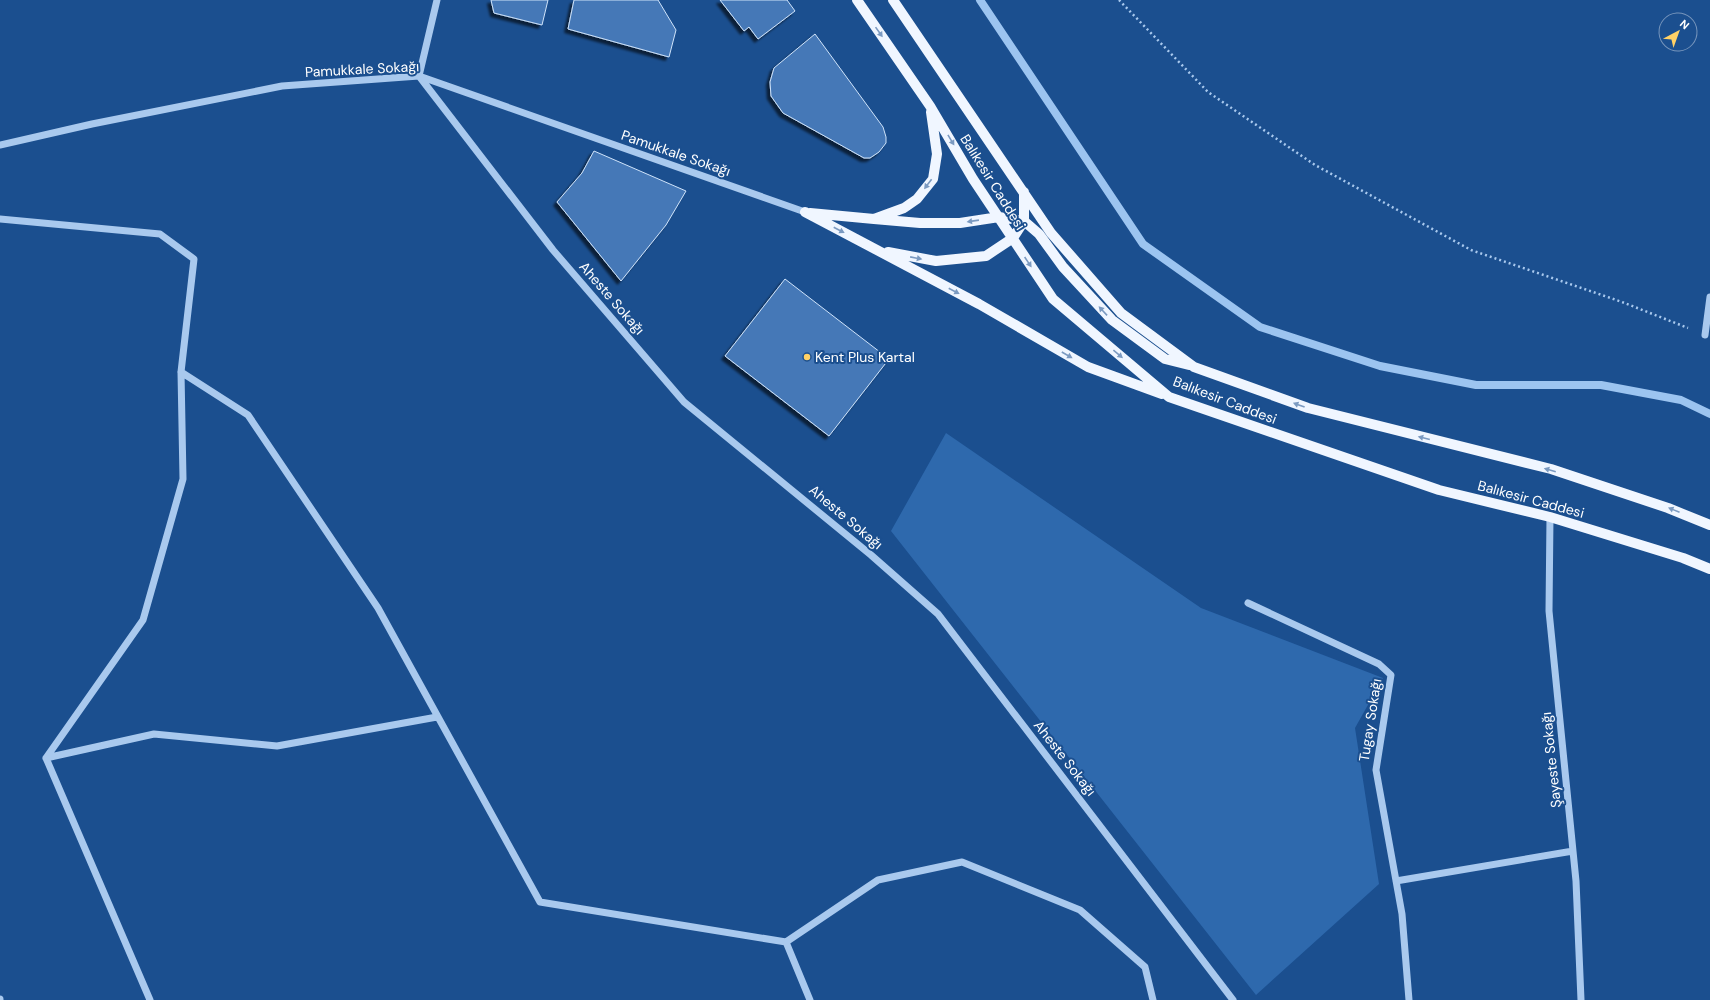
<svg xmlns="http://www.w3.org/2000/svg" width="1710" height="1000" font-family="'DM Sans',sans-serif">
	<defs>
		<filter id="shadow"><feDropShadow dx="-3.5" dy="3.5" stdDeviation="1" flood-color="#0009"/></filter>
	</defs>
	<rect width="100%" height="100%" fill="#1b4f8f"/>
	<path fill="#2e69ad" d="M946,433L1201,608L1383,678L1355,728L1379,884L1256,995L891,531Z"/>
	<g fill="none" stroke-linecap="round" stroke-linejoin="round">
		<path stroke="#9cc4f0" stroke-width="8" d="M980,0L1143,244L1260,327L1380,366L1476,385H1601L1681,400L1710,414"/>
	</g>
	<path fill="#4478b7" stroke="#cfe3fa" filter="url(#shadow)" d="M491,0H548L542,25L494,13Z
		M574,0H658L676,30L669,57L568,29Z
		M720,0H787L795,11L758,39L749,27L744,31Z
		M815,34L883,127L886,137V143L879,152L870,158H864L783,113L771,96L770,82L774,68Z
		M594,151L686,191L666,225L621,281L557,202L582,173Z
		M785,279L889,359L829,436L725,356Z"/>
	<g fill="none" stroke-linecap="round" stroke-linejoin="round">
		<path stroke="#a9c9ee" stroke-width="2.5" stroke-dasharray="2 3" stroke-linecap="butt" d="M1119,0L1208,92L1315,165L1471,250L1622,302L1688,328"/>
		<path stroke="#a9c9ee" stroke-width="7" d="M437,0L419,76L553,250L684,402L871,555L938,614L1233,1000
			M0,145L92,124L282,86L419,76L805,212
			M0,219L160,234L194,259L181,372L183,479L143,620L46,758L154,734L277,746L437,717
			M1705,335L1710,297
			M181,372L248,415L378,608L540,902L786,942L878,880L962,862L1080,910L1145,967L1153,1000
			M1550,517L1549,611L1576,881L1581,1000
			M1248,603L1379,664L1391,675L1376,770L1402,914L1409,1000
			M46,758L150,1000
			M1396,881L1573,851
			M786,942L810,1000
			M0,999V1000"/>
		<path stroke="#f0f6ff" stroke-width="10" d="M857,0L930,106L973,179L1053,299L1169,397L1439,490L1550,517L1683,558L1710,569
			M893,0L1051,233L1121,313L1194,367L1308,408L1551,469L1668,508L1710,525
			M805,212L979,304L1088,367L1162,394
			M810,213L874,219L904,208L917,199L933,179L937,154L931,112
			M874,219L920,223H960L999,217L1024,221L1039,234L1063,267L1112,320L1165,359L1189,365
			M888,252L936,261L986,256L1013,238L1024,221V192"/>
	</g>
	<defs><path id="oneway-solid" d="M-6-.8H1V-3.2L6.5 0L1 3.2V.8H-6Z"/></defs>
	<g fill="#7b9ac1">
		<use href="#oneway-solid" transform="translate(879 32) rotate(55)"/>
		<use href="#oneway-solid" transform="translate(951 140) rotate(59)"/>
		<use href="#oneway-solid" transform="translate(928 184) rotate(127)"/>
		<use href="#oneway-solid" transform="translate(973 221) rotate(172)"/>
		<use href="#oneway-solid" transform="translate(839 230) rotate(28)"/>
		<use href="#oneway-solid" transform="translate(916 258) rotate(11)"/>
		<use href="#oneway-solid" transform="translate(1028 262) rotate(56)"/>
		<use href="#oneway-solid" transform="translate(954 291) rotate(28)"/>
		<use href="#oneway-solid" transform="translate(1103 311) rotate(-133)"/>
		<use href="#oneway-solid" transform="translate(1118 354) rotate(40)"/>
		<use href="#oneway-solid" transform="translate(1067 355) rotate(30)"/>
		<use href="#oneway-solid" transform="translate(1299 405) rotate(-160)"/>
		<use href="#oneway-solid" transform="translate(1424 438) rotate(-166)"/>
		<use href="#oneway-solid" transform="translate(1550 470) rotate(-164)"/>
		<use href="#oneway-solid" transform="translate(1674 510) rotate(-158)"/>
	</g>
	<circle fill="#ffd166" stroke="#1b4f8f" stroke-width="1.5" cx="807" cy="357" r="4"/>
	<g text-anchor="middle" stroke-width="4" stroke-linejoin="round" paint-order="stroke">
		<g font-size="14" fill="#fff" stroke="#1b4f8f">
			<text transform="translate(362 69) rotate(-3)" y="5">Pamukkale Sokağı</text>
			<text transform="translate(676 153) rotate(19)" y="5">Pamukkale Sokağı</text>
			<text transform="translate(993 182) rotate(58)" y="5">Balıkesir Caddesi</text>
			<text transform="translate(612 298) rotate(49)" y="5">Aheste Sokağı</text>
			<text transform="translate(1225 400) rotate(21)" y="5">Balıkesir Caddesi</text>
			<text transform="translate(1531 499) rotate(15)" y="5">Balıkesir Caddesi</text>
			<text transform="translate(846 517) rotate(40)" y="5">Aheste Sokağı</text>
			<text transform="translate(1370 720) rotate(-81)" y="5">Tugay Sokağı</text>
			<text transform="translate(1065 758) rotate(52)" y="5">Aheste Sokağı</text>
			<text transform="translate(1551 760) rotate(-96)" y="5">Şayeste Sokağı</text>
		</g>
		<g font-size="14" fill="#fff" stroke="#1b4f8f" text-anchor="start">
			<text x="815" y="362">Kent Plus Kartal</text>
		</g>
	</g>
	<g transform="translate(1678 32) rotate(41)"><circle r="19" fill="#1b4f8f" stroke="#7695bc"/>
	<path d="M0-3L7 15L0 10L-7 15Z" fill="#ffd166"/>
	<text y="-6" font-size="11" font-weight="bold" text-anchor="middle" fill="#ffffff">N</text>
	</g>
</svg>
